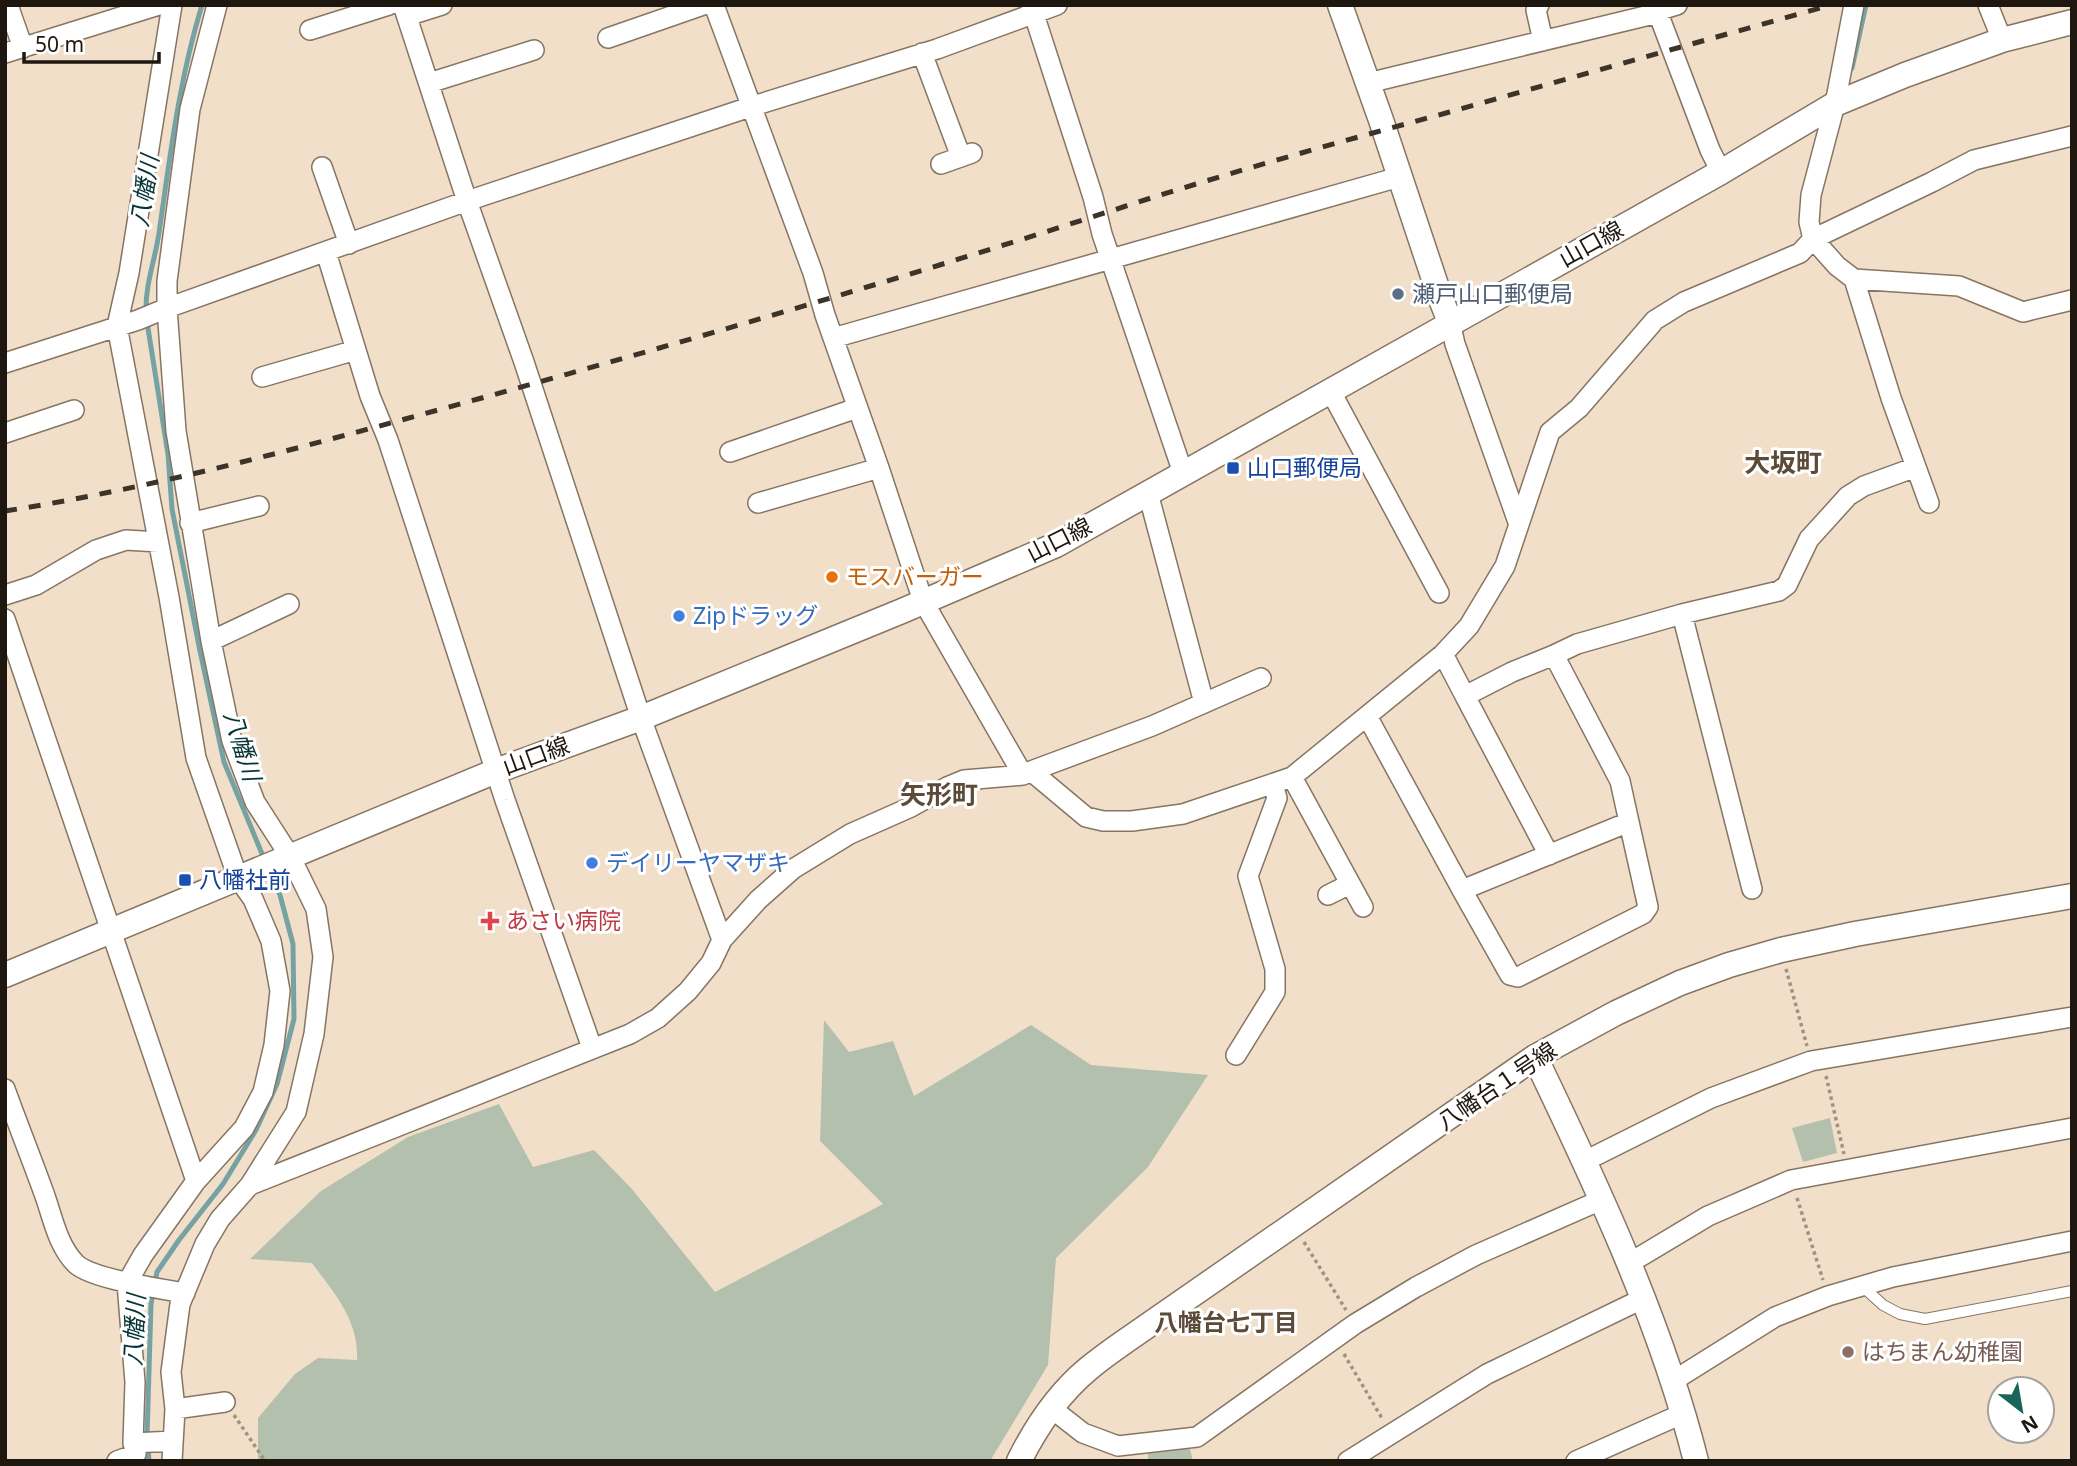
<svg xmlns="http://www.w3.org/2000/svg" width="2077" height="1466" font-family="'Noto Sans','Noto Sans JP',sans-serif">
	<rect width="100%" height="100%" fill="#f2dfca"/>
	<path fill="#b2c0ad" d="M824,1020L849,1052L893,1041L914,1096L1031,1025L1091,1065L1208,1075L1148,1167L1056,1258L1048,1365L990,1461H258V1418L295,1374L318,1358L357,1360C359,1320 334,1293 312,1263L250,1259L321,1191L408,1137L499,1104L533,1167L594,1150L632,1189L715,1292L883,1204L820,1141Z
		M1830,1118L1837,1153L1803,1162L1792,1128Z
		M1189,1445L1193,1461H1148V1453Z"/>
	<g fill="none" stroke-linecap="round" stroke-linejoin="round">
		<path stroke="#76a2a3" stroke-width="5" d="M1852,68L1866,5
			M146,313C145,285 155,260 159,233C170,157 179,80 202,5
			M147,322L168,454L172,509L200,651L224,762L265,861
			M155,1283L157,1272L179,1240L223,1184L256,1130L277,1084L294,1019L293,944L280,895L270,873
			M147,1437L151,1304L153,1293
			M148,1446L149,1461"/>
		<g stroke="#867562" stroke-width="12">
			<path id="service" d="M1862,1286L1883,1305L1900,1314L1925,1319L2072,1291"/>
		</g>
		<g stroke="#867562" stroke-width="22">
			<path id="minor" d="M8,5L23,48
				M403,5L467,201L524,362L641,718L722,940
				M714,5L813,273L825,315L879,468L923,601L1023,775
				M1031,5L1093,197L1102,234L1183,473
				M1539,5L1536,10L1543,41
				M1655,5L1710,150L1721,172
				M1854,5L1835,104L1811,195L1809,222L1813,239L1837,266L1854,279L1891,398L1929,503
				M1988,5L2002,40
				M1657,11L1677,5
				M407,16L442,5
				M310,30L389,5
				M608,38L703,5
				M5,53L159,5
				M922,53L961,157
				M429,83L534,50
				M1368,83L1658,13
				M941,164L972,153
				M322,167L349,244
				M326,252L370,396L388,440L505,800L592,1048
				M1854,279L1959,286L2023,312L2072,300
				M1450,322L1455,344L1518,522
				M833,338L1399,177
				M5,363L138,320L167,308L467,201L750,107L937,49L1057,5
				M262,377L356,350
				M1330,390L1439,593
				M5,433L74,410
				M730,452L857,408
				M1148,493L1204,703
				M758,503L879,468
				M190,523L259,506
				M5,595L36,585L96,550L126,540L158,542
				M1682,614L1779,591L1787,585L1809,539L1848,496L1864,486L1916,467
				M5,619L196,1181
				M211,641L289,604
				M1554,655L1577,644L1682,614L1752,889
				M1465,696L1549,855
				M1367,716L1462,890L1629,822L1620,781L1554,655L1512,672L1465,696L1443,654
				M1031,771L1152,726L1261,678
				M1292,777L1363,907
				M1462,890L1510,975L1518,977L1643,914L1648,907L1629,822
				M1328,895L1350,884
				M1236,1055L1275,992V969L1248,876L1277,798L1273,785
				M5,1089C18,1125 32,1160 45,1196C53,1219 58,1246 76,1264C92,1279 161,1289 185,1293
				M1585,1161L1711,1098L1811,1061L2072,1017
				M250,1185L630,1034L658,1018L688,991L711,963L722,940L758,900L793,869L850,834L911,807L947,787L964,780L1023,775L1031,771L1086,817L1103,821H1132L1183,814L1292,777L1443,654L1469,626L1505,566L1550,432L1579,408L1655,320L1684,302L1800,253L1813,239L1932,182L1974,160L2072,136
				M1628,1264L1708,1216L1791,1180L2072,1128
				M1673,1381L1775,1317L1828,1296L1893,1277L2072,1241
				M1051,1408L1083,1433L1118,1446L1197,1437L1355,1324L1416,1287L1476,1255L1601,1200
				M175,1409L225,1402
				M133,1443L173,1441
				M117,1461L136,1454L133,1443L135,1382L127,1283L143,1255L196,1181L244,1128L263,1092L274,1045L280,991L271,941L253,899L238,878L196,758L169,597L117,326L129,273L172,5
				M172,1461L175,1409L171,1372L180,1304L205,1244L220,1219L250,1185L296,1112L314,1034L323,957L316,909L291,858L255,802L232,741L211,641L176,431L167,308V281L190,109L217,5
				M1348,1461L1487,1374L1642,1299
				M1576,1461L1684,1413"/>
		</g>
		<g stroke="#867562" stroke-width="27">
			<path id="tertiary" d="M1340,5L1381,120L1439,294L1450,322
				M5,975L496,771L641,718L902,611L1056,545L1721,172L1835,104L1905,75L2002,40L2072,22
				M1535,1057C1597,1186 1661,1322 1696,1461
				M1019,1461C1036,1427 1059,1393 1088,1369C1100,1359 1114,1349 1127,1340L1535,1057L1616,1013L1680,983L1729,965L1781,950L1855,934L2072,896"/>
		</g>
		<path stroke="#a09181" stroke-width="3.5" stroke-dasharray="3.5 3.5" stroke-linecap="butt" d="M1786,969L1807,1046
			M1826,1076L1844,1154
			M1797,1198L1823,1280
			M1304,1242L1346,1310
			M1344,1354L1383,1420
			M234,1415L265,1461"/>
		<use href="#service" stroke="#fff" stroke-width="10"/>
		<use href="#minor" stroke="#fff" stroke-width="19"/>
		<use href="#tertiary" stroke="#fff" stroke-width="24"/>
		<path stroke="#3c3329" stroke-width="5" stroke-dasharray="12 12" stroke-linecap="butt" d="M5,511C166,486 321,442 478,399C695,339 911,276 1126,206C1231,172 1339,142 1446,113C1574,77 1702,41 1831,5"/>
	</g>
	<circle fill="#5c6f8a" stroke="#fff" stroke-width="2.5" cx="1398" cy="294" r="7"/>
	<g fill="#1a4fb4" stroke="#fff" stroke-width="2.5">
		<rect x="1226" y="461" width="14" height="14" rx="3.5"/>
		<rect x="178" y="873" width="14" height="14" rx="3.5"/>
	</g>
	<circle fill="#e8710a" stroke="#fff" stroke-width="2.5" cx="832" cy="577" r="7"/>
	<g fill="#3f7fe0" stroke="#fff" stroke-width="2.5">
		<circle cx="679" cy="616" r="7"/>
		<circle cx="592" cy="863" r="7"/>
	</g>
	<path fill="#e0444e" stroke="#fff" stroke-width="2.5" d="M486.5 910.5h7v7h7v7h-7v7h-7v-7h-7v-7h7z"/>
	<circle fill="#8d6e63" stroke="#fff" stroke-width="2.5" cx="1848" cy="1352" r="7"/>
	<g text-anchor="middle" stroke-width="6" stroke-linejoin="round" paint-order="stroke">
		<g font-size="23" fill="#1e170f" stroke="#fff">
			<text transform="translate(1591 244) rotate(-29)" y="8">山口線</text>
			<text transform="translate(1059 540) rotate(-27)" y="8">山口線</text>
			<text transform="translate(536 756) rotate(-20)" y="8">山口線</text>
			<text transform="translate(1497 1086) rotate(-34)" y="8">八幡台１号線</text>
		</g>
		<g font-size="23" fill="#4e5e75" stroke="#fff" text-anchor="start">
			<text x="1412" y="302">瀬戸山口郵便局</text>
		</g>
		<g font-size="23" fill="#164399" stroke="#fff" text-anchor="start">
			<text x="1247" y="476">山口郵便局</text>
			<text x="199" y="888">八幡社前</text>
		</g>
		<g font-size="23" fill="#c56008" stroke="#fff" text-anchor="start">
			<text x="846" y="585">モスバーガー</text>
		</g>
		<g font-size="23" fill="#366cbe" stroke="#fff" text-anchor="start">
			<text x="693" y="624">Zipドラッグ</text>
			<text x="606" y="871">デイリーヤマザキ</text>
		</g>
		<g font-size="23" fill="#be3a42" stroke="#fff" text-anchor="start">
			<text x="506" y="929">あさい病院</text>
		</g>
		<g font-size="23" fill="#785e54" stroke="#fff" text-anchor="start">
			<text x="1862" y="1360">はちまん幼稚園</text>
		</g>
		<g font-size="24" font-style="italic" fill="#063435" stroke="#fff">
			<text transform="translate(145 191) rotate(-81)" y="8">八幡川</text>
			<text transform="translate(242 746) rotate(73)" y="8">八幡川</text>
			<text transform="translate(135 1330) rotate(-87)" y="8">八幡川</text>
		</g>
		<g font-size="24" font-weight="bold" fill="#5c4b39" stroke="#fff">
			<text x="1226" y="1331">八幡台七丁目</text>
		</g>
		<g font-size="26" font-weight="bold" fill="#5c4b39" stroke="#fff">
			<text x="1783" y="472">大坂町</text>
			<text x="939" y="804">矢形町</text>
		</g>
	</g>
	<rect width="2077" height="1466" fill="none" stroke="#1e170f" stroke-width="14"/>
	<g transform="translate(2021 1410) rotate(149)"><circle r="33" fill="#ffffff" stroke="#a5a29f" stroke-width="2"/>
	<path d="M0-5L12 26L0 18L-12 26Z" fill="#1b645a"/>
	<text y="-10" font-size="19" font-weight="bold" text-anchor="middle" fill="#1e170f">N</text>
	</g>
	<path d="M24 52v10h135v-10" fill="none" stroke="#1e170f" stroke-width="3.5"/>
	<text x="35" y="52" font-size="21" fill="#1e170f" stroke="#ffffff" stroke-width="5" paint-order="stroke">50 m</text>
</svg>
